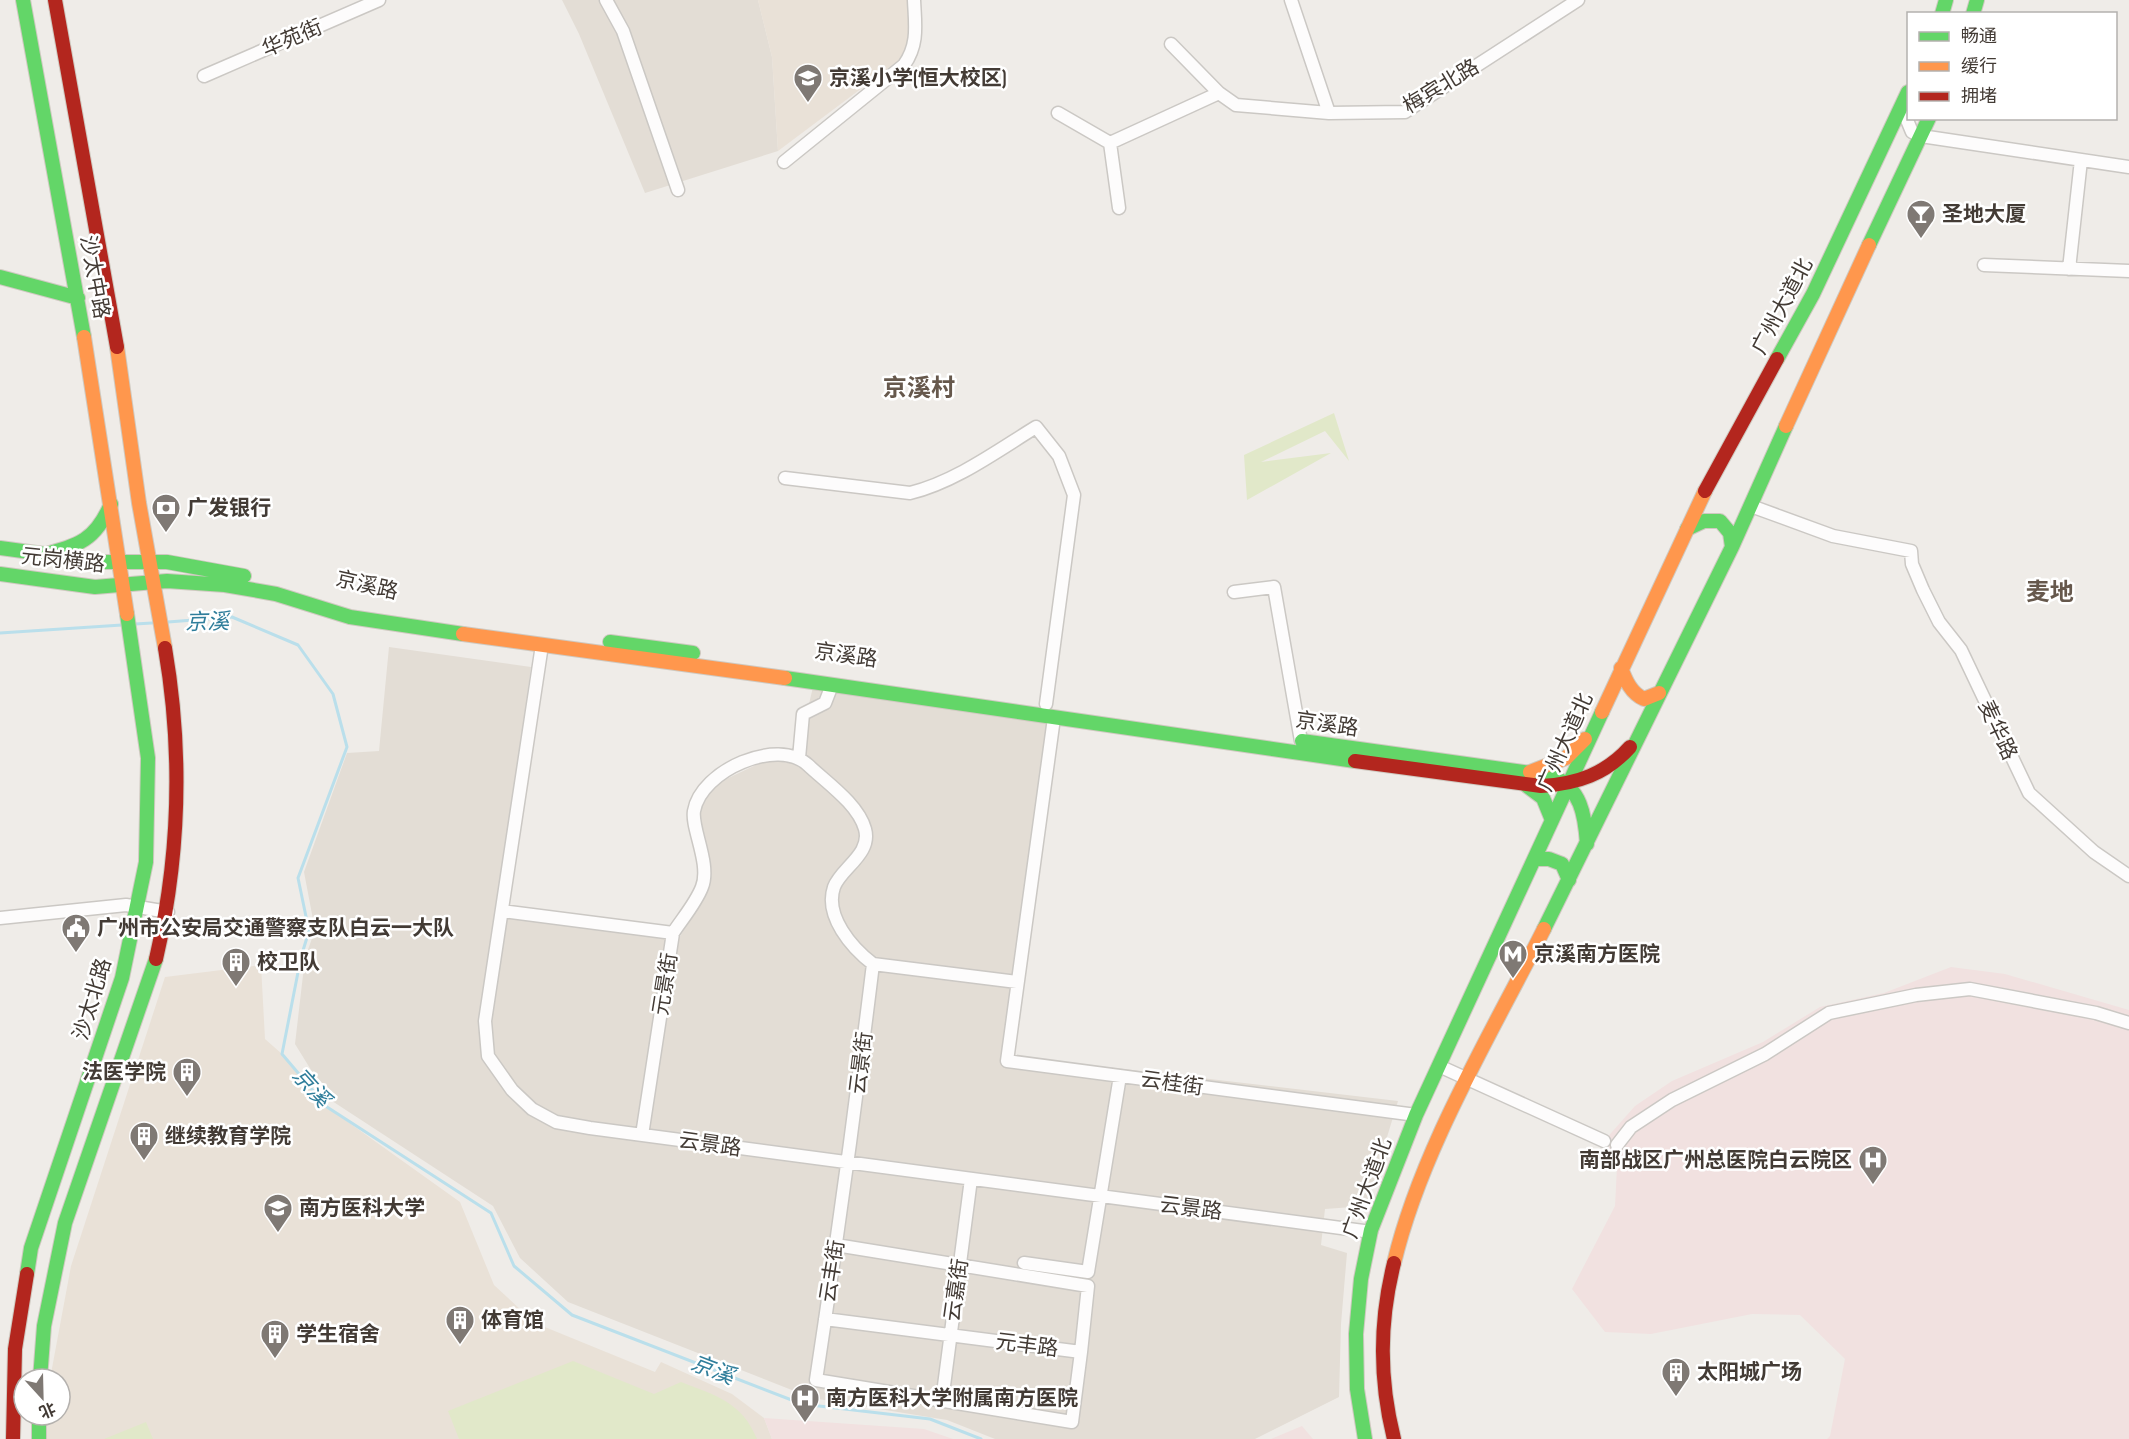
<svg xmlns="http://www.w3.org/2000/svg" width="2129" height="1439" font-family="'Sofia Sans Condensed','Noto Sans SC',sans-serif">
	<rect width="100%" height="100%" fill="#efece8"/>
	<path fill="#e3ddd5" d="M562,0H758L772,57L778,151L645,193L579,34Z
		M389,647L531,667L497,914L678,940L707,890L708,850L699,812L708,795L720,782L760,763L789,759L795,763L813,687L1058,723L1012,1056L1398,1101L1366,1206L1325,1209L1321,1245L1347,1253L1341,1324L1339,1397L1255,1439H995L947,1420L812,1398L568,1302L520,1258L493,1206L329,1099L295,1044L305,958L315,930L304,872L347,753L379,751Z"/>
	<path fill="#e9e1d7" d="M758,0H908L910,34L906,55L778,151L772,57Z
		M261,965L265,1039L282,1054L327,1107L460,1202L494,1285L535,1323L655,1372L661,1362L732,1394L764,1418L772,1439H44L43,1415H60V1379H50L71,1266L165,977Z"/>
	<path fill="#f1e1e0" d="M1951,967L2005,974L2129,1010V1439H1827L1830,1436L1845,1359L1800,1315L1752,1314L1651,1334L1605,1332L1572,1289L1615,1206L1617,1167L1604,1141L1635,1106L1672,1081L1763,1042L1820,1007L1884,993Z
		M764,1418L924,1429L953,1439H772Z
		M1302,1426L1313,1439H1271Z"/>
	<path fill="#e1e8c9" d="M1334,413L1349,461L1325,431L1261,462L1331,453L1247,500L1244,455Z
		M573,1361L654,1394L681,1382C715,1395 742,1402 757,1439H459L448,1411Z
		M146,1422L153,1439H104Z"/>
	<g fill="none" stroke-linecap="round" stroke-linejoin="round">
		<path stroke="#badfeb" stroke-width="3" d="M168,622L232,617L298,645L333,694L347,747L298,878L309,931L301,957L282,1054L327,1107L491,1213L514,1266L572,1315L802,1404L930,1419L981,1439
			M135,624L152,623
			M0,633L122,625"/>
		<g stroke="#cbc8c4" stroke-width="15">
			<path id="street" d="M606,0L623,31L678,190
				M1291,0L1329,113
				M1171,44L1219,93L1236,105L1329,113L1405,112L1578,0
				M204,76L379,0
				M1902,108L1912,132L1921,136L2129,167
				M1058,113L1110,143
				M1110,143L1219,93
				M1110,143L1119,208
				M784,162L904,65C919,44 915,24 914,0
				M1984,265L2129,271
				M2069,269L2081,160
				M785,478L910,493C955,482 997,451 1036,427L1059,456L1074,495L1046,704
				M1751,506L1833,536L1911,551L1912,564L1923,590L1939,622L1961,650L2029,793L2094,852L2129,876
				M1234,592L1274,587L1301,741
				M542,645L485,1021L488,1056L512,1090L532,1109L556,1122L590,1128L1371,1232
				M1054,718L1007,1061L1416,1115
				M799,758L803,714L825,703L832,685
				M502,911L673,933L642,1135
				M0,918L126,905L168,912
				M673,933C682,919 696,903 702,887C711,864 691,828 694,811C701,770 778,737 808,765C827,783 858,804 865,829C872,854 841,868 834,887C824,916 852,948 873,964
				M873,964L1017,982
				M1439,1066L1604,1141
				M1617,1145L1631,1127L1672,1100L1765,1054L1829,1013L1916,995L1970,989L2096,1013L2129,1023
				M836,1245L1088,1286L1081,1352
				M1024,1263L1088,1272L1120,1076
				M825,1319L1081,1352L1072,1422L816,1380C837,1242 856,1103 873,964
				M942,1401L971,1179"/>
		</g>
		<g stroke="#cfc9c0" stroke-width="16">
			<path id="fast" d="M23,0L84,337
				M1942,14L1946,0
				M1973,14L1977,0
				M1869,245L1929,118
				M0,277L78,298
				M1777,359L1813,294L1908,92
				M1687,529L1704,521H1720L1730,533L1732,547
				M0,548L103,562H167L244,576
				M42,555C79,545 95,541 111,504
				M0,574L95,587L167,581L225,585L276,594L350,617L463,634
				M610,642L693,653
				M785,678L1355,761
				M1302,741L1552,776C1581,788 1585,815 1587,844
				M1527,786L1543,798L1552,820
				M1535,859H1549L1562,864L1569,880
				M1544,929L1732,547L1786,426
				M27,1274L31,1248L122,978L146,862L148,758L127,614
				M40,1379L44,1326L65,1223L156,959
				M39,1415V1439
				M1365,1439L1357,1389L1356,1334L1361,1279L1371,1230L1416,1115L1602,712"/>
		</g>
		<g stroke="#cfc9c0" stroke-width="16">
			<path id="slow" d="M84,337L127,614
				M117,347L139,503L165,648
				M1786,426L1869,245
				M463,634L785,678
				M1621,668C1626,681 1631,693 1644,699L1659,693
				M1602,712L1705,491
				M1530,772L1566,758L1585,739
				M1394,1263C1421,1149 1492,1033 1544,929"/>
		</g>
		<g stroke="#cfc9c0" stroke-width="16">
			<path id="jam" d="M55,0L117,347
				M1705,491L1777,359
				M1355,761L1541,786C1577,784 1606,774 1630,747
				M156,959C180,855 183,753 165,648
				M1394,1263C1379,1323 1379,1379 1394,1439
				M13,1439L15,1349L27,1274"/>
		</g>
		<use href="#street" stroke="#fdfcfc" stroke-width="12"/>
		<use href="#fast" stroke="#63d668" stroke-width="14"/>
		<use href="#slow" stroke="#ff974d" stroke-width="14"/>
		<use href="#jam" stroke="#b3261e" stroke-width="14"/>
	</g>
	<defs>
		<g id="school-pin" transform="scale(1.5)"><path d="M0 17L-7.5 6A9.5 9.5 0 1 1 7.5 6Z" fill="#7f7974" stroke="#fff"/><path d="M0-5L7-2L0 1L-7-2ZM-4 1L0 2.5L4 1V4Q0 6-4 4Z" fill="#fff"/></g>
		<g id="bar-pin" transform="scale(1.5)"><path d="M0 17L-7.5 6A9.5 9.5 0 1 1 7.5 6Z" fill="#7f7974" stroke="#fff"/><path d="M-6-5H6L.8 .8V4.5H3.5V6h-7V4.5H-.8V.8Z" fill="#fff"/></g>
		<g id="bank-pin" transform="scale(1.5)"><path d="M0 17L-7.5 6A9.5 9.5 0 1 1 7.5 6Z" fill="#7f7974" stroke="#fff"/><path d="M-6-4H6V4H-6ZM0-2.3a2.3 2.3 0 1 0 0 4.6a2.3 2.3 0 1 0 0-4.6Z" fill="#fff"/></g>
		<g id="civic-pin" transform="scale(1.5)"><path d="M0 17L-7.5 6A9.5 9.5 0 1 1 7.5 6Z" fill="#7f7974" stroke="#fff"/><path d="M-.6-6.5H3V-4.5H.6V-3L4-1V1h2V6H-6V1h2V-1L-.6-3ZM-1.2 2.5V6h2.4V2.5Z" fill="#fff"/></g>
		<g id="metro-pin" transform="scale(1.5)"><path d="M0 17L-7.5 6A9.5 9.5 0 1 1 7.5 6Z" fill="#7f7974" stroke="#fff"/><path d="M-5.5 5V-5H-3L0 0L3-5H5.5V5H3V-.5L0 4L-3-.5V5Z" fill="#fff"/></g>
		<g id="building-pin" transform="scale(1.5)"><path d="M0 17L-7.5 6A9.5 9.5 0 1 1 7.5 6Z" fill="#7f7974" stroke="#fff"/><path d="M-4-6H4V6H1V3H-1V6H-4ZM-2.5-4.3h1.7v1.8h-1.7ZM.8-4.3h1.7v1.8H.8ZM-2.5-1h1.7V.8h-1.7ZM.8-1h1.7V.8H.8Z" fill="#fff"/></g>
		<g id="hospital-pin" transform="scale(1.5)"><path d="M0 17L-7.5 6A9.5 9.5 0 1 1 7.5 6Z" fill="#7f7974" stroke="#fff"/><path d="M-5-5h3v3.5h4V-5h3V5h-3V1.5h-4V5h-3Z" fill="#fff"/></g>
		<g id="university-pin" transform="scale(1.5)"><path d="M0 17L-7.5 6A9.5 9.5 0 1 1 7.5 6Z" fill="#7f7974" stroke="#fff"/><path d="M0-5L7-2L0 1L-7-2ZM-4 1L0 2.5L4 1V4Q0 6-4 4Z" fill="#fff"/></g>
	</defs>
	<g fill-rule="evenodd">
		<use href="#school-pin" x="808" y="78"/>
		<use href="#bar-pin" x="1921" y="214"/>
		<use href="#bank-pin" x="166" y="508"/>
		<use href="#civic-pin" x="76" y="928"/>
		<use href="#metro-pin" x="1513" y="954"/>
		<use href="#building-pin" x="236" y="962"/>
		<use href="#building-pin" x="187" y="1072"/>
		<use href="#building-pin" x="144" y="1136"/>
		<use href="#hospital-pin" x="1873" y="1160"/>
		<use href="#university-pin" x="278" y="1208"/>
		<use href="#building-pin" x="460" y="1320"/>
		<use href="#building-pin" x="275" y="1334"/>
		<use href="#building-pin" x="1676" y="1372"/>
		<use href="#hospital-pin" x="805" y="1398"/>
	</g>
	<g text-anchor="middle" stroke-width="5" stroke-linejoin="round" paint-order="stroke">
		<g font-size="21" fill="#433b35" stroke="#fff">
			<text transform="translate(292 38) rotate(-23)" y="7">华苑街</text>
			<text transform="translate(1441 86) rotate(-31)" y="7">梅宾北路</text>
			<text transform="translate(95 277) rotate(80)" y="7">沙太中路</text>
			<text transform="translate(1782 306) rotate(-62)" y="7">广州大道北</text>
			<text transform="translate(63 560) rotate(6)" y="7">元岗横路</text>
			<text transform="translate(367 585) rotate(13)" y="7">京溪路</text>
			<text transform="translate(846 655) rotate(8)" y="7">京溪路</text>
			<text transform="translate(1327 724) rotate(8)" y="7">京溪路</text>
			<text transform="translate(1998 730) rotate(65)" y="7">麦华路</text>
			<text transform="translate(1565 742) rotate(-66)" y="7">广州大道北</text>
			<text transform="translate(665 984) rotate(-81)" y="7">元景街</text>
			<text transform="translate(92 999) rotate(-73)" y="7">沙太北路</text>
			<text transform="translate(861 1063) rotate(-83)" y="7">云景街</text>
			<text transform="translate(1172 1083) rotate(8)" y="7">云桂街</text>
			<text transform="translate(710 1144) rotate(8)" y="7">云景路</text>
			<text transform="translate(1367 1188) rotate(-70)" y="7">广州大道北</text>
			<text transform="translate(1191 1208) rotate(7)" y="7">云景路</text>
			<text transform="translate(832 1271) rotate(-81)" y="7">云丰街</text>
			<text transform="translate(956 1290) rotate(-82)" y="7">云嘉街</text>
			<text transform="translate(1027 1345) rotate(7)" y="7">元丰路</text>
		</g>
		<g font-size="21" font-weight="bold" fill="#433b35" stroke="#fff" text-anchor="start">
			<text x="829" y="85">京溪小学(恒大校区)</text>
			<text x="1942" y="221">圣地大厦</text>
			<text x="187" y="515">广发银行</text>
			<text x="97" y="935">广州市公安局交通警察支队白云一大队</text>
			<text x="1534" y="961">京溪南方医院</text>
			<text x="257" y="969">校卫队</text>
			<text x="166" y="1079" text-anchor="end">法医学院</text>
			<text x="165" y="1143">继续教育学院</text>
			<text x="1852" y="1167" text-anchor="end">南部战区广州总医院白云院区</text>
			<text x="299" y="1215">南方医科大学</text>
			<text x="481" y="1327">体育馆</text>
			<text x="296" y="1341">学生宿舍</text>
			<text x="1697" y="1379">太阳城广场</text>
			<text x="826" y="1405">南方医科大学附属南方医院</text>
		</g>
		<g font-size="22" font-style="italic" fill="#307e9b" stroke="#fff">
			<text transform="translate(207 621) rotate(-1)" y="8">京溪</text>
			<text transform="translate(312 1087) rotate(48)" y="8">京溪</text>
			<text transform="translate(713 1369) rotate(21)" y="8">京溪</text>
		</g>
		<g font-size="24" font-weight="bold" fill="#66584c" stroke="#fff">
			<text x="919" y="396">京溪村</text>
			<text x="2050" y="600">麦地</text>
		</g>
	</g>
	<rect x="1907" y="12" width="210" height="108" fill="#ffffff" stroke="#b4b1ae" stroke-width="1.5"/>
	<rect x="1919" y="32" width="30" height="9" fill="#63d668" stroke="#b4b1ae" stroke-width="1.5"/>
	<text x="1961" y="42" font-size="18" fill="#433b35">畅通</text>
	<rect x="1919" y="62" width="30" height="9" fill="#ff974d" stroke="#b4b1ae" stroke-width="1.5"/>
	<text x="1961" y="72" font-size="18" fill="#433b35">缓行</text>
	<rect x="1919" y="92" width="30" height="9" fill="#b3261e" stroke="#b4b1ae" stroke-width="1.5"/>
	<text x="1961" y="102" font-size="18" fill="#433b35">拥堵</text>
	<g transform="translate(42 1397) rotate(158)"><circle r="28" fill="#ffffff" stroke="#b4b1ae" stroke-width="1.5"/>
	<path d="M0-4.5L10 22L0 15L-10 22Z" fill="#7f7974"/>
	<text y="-9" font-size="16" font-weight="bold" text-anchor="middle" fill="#433b35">北</text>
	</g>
</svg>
